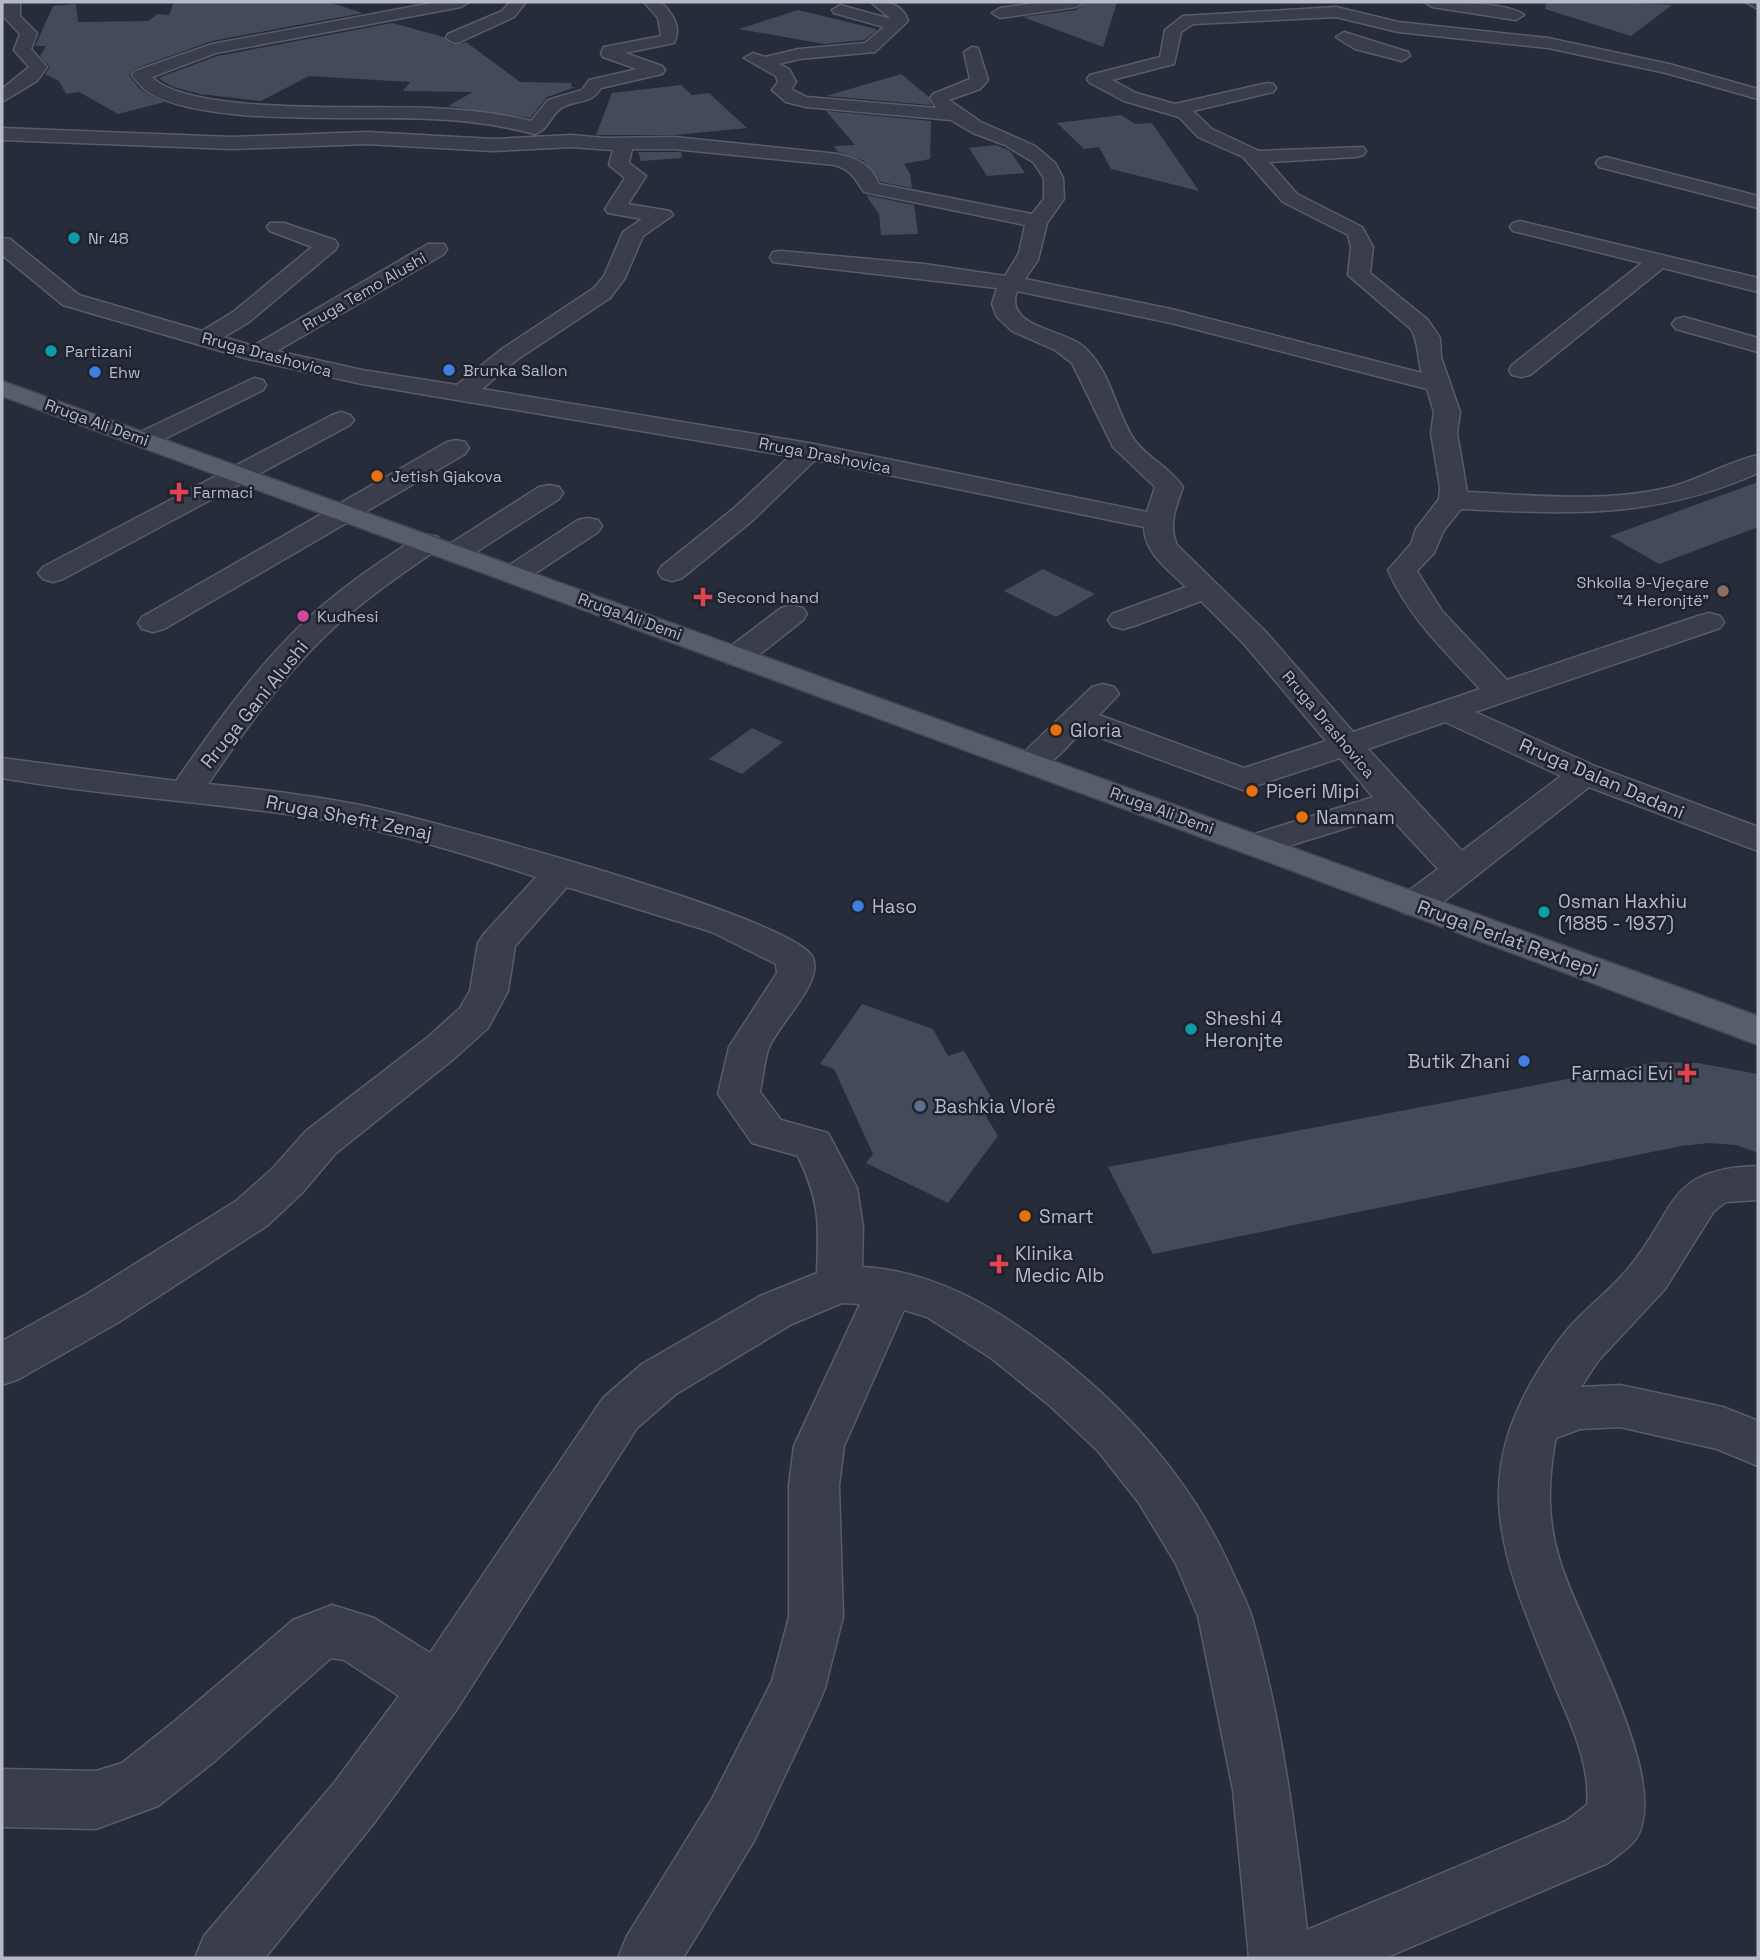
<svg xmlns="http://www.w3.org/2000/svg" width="1760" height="1960" font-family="'Space Grotesk',sans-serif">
	<rect width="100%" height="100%" fill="#272c3a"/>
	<path fill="#434a59" d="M174,2H328L363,13L212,41L134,69L129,75L139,88L150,96L165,102L118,114L79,92L66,94L59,81L45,74L50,67L40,56L46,46H35L53,6L76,4L78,22L149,21L157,14L169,15Z
		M1086,2H1117L1103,47L1023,17L1076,10Z
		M1546,2H1616L1672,5L1631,36L1545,9Z
		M798,10L876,29V31L864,40L824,44L739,29Z
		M392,23L444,37L453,45L466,42L520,82L572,83L571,87H576L547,97L530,118L448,106L473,92L403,91L410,82L309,76L261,101L200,94L173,87L158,78L217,56Z
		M901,74L928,96L931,105L826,96Z
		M681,85L692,95L709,93L747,128L675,135H596L612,93Z
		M826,111L931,121L930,159L904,164L910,174L912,188L881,182L864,161L837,151L834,146L855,145Z
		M1121,115L1135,124L1152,123L1199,191L1111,169L1099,147L1084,149L1057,123Z
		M996,145L1010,151L1025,173L987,176L969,148Z
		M638,152H681L682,158L641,161Z
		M866,195L914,205L918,234L881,235L879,214Z
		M1758,482V527L1659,564L1610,536Z
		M1043,569L1095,594L1056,617L1004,591Z
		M752,728L783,742L742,774L709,759Z
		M862,1004L933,1029L948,1056L964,1051L995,1104L981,1108L998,1136L948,1203L866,1163L873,1154L834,1069L820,1064Z
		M1656,1062L1698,1063L1758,1074V1153L1736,1145L1709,1143L1681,1146L1153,1254L1108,1167Z"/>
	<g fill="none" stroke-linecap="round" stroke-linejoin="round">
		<g stroke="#585c68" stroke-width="3">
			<path id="minor" d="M4,2H20V16L37,33L31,49L47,67L37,81L2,102V89L29,67L14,50L20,34L4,17Z
				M437,2H469L461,7L216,53L152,77C190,116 371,105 430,108C464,109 498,113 531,121L548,100L582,90L589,80L637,69L603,57L601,53L604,47L661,36L658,18L644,2H661C673,14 682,27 674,43L625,53L662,66L665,70L662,74L601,88C590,105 579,99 563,107C551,113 549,130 535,134C500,125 466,120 430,119C357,115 213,127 151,94C144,90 137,82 132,75L135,71L212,44Z
				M510,2H526L514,17L460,42L454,43L446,38L448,34L502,11Z
				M871,2C886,1 903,4 908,21L875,52L799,59L779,64L789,69L796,82L791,89L807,97L936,108L930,98L933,94L970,79L964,52L972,47L978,48L988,80L980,89L949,100L981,122L1035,146L1055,163L1063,178L1064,199L1047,223L1038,260L1025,279L1171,309L1422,373C1417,358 1419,342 1411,329L1348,275L1351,247L1348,235L1283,202L1243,157L1198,137L1179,117L1124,101L1090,83L1087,79L1090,75L1160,57L1165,30L1183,16L1336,7L1398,22L1548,38L1669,64L1758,89V99L1666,73L1548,48L1398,32L1336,17L1193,24L1181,32L1174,64L1112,80L1136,93L1175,104L1267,83L1273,84L1276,88L1273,92L1193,111L1212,129L1259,151L1363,147L1366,151L1363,155L1356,157L1269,162L1297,194L1362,227L1373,247L1370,273L1428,320L1440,338L1441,357L1460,412L1457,433L1467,492C1533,495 1602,503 1667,488C1699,480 1727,462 1758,455V473C1656,519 1570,514 1461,509L1444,530L1434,553L1417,571L1442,611L1507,680L1698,616L1709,613L1720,616L1724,622L1720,628L1475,712L1597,767L1758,827V851L1589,787L1429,913L1416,916L1403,913L1398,904L1403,895L1438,869L1388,815L1257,856L1245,853L1239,845L1245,837L1373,797L1340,758L1243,790L1082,731C1064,749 1046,777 1018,770L1013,763L1092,687L1103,684L1114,687L1119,694L1099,715L1244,768L1326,741L1244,644L1201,601L1134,626L1123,629L1112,626L1108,620L1112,614L1186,587C1170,571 1144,553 1144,527L815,460L753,520L682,578L672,581L662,578L658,572L662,566L733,509L790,456L362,384L248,359L63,305L2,255V238L10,239L79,295L202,331L233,312L312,247L270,231L267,227L270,223H284L335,240L338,245L335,250L249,322L224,337L253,346L428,244H444L447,249L444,254L277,351L362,370L457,385L502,349L594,288L604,276L623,232L642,219L608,213L605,209L625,178L609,165L613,150L571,147L493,151L367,144L232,149L2,140V128L232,137L367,132L493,139L571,135L605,138L674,137L838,154C858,159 870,164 879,184L1032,214L1044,199V178L1033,162L1005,145L973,133L951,120L806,107L786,102L772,90L778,82L776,76L744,58L753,53L765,57L799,49L865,43L884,27L834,13L832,10L840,5L891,19ZM632,149H674L835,165C852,171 854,177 864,192L1025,225L1019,253L1005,276L924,264L781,251L773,252L770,257L773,262L781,263L997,288L992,304L997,317L1012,331L1055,350L1072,363L1113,447L1155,487L1147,512L809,443L482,389L518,359L610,298L625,278L643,236L673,215L670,211L628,204L646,176L629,163ZM1017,291L1171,323L1427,389L1434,412L1431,433L1440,487L1439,499L1416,529L1411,544L1388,570C1408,617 1446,652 1480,689L1353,732L1266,632L1177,545C1168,525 1176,507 1183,487C1169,466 1145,457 1133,438C1114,408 1110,366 1080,344C1059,329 1004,326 1017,291ZM1445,722L1561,776L1462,851L1368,749Z
				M1045,2H1084L1076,7L1000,18L992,13L1000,8Z
				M1424,2C1443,1 1512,3 1524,15L1516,20L1432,7Z
				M1745,2H1758V9Z
				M1344,32L1408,52L1410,56L1402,61L1355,49L1336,37Z
				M1606,157L1758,196V208L1599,167L1596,163L1599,159Z
				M1520,221L1758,278V292L1663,268L1530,375L1521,377L1512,375L1509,370L1512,365L1642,263L1513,231L1510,227L1513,223Z
				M1684,317L1758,338V352L1676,329L1672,324L1676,319Z
				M254,378L263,380L266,385L263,390L154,444L145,447L136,444L132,439L136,434Z
				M341,412L350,415L354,420L350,425L63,579L53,582L43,579L38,573L43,567L332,415Z
				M456,440L465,442L469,448L465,454L164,629L153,632L142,629L138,623L142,617L447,442Z
				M549,485L559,487L563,493L559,499L465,559L455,562L445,559L441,553L445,547L539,487Z
				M588,518L598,520L602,526L598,532L525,580L515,583L505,580L500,574L505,568L578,520Z
				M428,535L438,537L442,543L438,549C398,576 358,604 324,637C279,681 243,733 208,784C258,789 310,795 360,805C419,817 798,918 813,958C823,985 777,1024 768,1050C764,1063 763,1078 760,1092L781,1120L828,1133L857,1188L863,1227L862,1267C935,1271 996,1308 1052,1351C1129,1411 1191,1480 1231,1569C1238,1585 1247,1601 1252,1618C1282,1720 1295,1825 1307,1930L1566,1821L1587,1805C1591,1761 1568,1719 1552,1679C1497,1545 1465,1470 1557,1343C1576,1315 1605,1296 1627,1270C1678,1210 1664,1169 1758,1166V1200L1726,1202L1714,1211L1665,1289L1598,1361L1581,1387L1620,1385L1723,1407L1758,1421V1466L1717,1449L1620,1427L1580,1429L1556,1438L1555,1442C1548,1482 1547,1518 1559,1558C1577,1623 1673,1780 1636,1839C1630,1848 1616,1856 1608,1863L1385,1958H1249L1233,1790L1198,1616L1176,1564L1139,1503L1098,1451L1049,1405L991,1358L927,1317L904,1310L844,1446L839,1485L843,1617L825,1688L817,1707L754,1841L683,1958H618L627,1936L712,1799L772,1681L789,1617V1485L794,1446L860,1304L842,1303L792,1324L676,1394L637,1428L457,1709L374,1823L265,1958H195L204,1936L334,1783L399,1696L344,1660L331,1658L215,1761L158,1806L96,1829L2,1827V1769L96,1771L122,1763L175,1721L293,1620L332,1605L374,1618L430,1653L603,1398L642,1364L760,1296L817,1273C819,1223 820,1202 798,1156L752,1143L718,1094L729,1047L777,973L776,964L712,932L567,887L515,946L508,991L488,1028L456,1057L336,1153L302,1193L268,1225L119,1322L19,1379L2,1385V1341L87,1294L236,1201L272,1169L306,1131L428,1037L460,1008L470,991L478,943L484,934L536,877C466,854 397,833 325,820C218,802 109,797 2,778V758L176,781C214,727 252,673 299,627C335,592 376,564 418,537Z
				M792,605L803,608L807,614L803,620L749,663L738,665L727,663L723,656L727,649L781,608Z"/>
		</g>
		<g stroke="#434753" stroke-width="3">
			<path id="major" d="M2,381L1758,1016V1045L1285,868L2,396Z"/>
		</g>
		<use href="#minor" fill="#3a3e4a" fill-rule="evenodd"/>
		<use href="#major" fill="#585d6a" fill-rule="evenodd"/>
	</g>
	<g fill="#0f9aa8" stroke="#1f232f" stroke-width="2.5">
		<circle cx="74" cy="238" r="7"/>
		<circle cx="51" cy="351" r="7"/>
		<circle cx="1544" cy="912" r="7"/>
		<circle cx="1191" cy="1029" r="7"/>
	</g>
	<g fill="#3f7fe0" stroke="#1f232f" stroke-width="2.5">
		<circle cx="449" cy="370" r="7"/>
		<circle cx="95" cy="372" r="7"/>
		<circle cx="858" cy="906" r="7"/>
		<circle cx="1524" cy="1061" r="7"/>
	</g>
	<g fill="#e8710a" stroke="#1f232f" stroke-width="2.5">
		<circle cx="377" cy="476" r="7"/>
		<circle cx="1056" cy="730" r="7"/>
		<circle cx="1252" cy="791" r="7"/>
		<circle cx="1302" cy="817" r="7"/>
		<circle cx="1025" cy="1216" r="7"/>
	</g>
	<g fill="#e0444e" stroke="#1f232f" stroke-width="2.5">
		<path d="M175.5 481.5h7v7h7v7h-7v7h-7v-7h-7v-7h7z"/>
		<path d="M699.5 586.5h7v7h7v7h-7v7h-7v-7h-7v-7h7z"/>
		<path d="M1683.5 1062.5h7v7h7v7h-7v7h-7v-7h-7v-7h7z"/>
		<path d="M995.5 1253.5h7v7h7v7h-7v7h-7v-7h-7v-7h7z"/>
	</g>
	<circle fill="#8d6e63" stroke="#1f232f" stroke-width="2.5" cx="1723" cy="591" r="7"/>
	<circle fill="#d1479c" stroke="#1f232f" stroke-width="2.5" cx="303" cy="616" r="7"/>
	<circle fill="#5c6f8a" stroke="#1f232f" stroke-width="2.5" cx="920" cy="1106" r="7"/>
	<g text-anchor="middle" stroke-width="5" stroke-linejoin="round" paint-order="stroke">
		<g font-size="16" fill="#b6bac6" stroke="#1f232f" text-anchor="start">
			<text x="88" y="244">Nr 48</text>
			<text x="65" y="357">Partizani</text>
			<text x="463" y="376">Brunka Sallon</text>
			<text x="109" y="378">Ehw</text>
			<text x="391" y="482">Jetish Gjakova</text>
			<text x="193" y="498">Farmaci</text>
			<text x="1709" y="588" text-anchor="end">Shkolla 9-Vjeçare<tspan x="1709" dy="18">"4 Heronjtë"</tspan></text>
			<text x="717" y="603">Second hand</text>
			<text x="317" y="622">Kudhesi</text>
		</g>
		<g font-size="16" fill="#b6bac6" stroke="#1f232f">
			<text transform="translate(364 291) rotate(-30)" y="6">Rruga Temo Alushi</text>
			<text transform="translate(267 354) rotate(15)" y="6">Rruga Drashovica</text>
			<text transform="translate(97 422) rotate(20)" y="6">Rruga Ali Demi</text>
			<text transform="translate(825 455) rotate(11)" y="6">Rruga Drashovica</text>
			<text transform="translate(630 616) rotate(20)" y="6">Rruga Ali Demi</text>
			<text transform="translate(1329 724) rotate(50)" y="6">Rruga Drashovica</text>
			<text transform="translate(1162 810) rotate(20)" y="6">Rruga Ali Demi</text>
		</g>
		<g font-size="19" fill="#b6bac6" stroke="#1f232f">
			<text transform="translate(254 704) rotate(-51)" y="7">Rruga Gani Alushi</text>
			<text transform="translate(1602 778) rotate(23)" y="7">Rruga Dalan Dadani</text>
			<text transform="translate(349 817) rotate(11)" y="7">Rruga Shefit Zenaj</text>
			<text transform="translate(1508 938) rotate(20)" y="7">Rruga Perlat Rexhepi</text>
		</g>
		<g font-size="19" fill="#b6bac6" stroke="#1f232f" text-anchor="start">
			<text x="1070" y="737">Gloria</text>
			<text x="1266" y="798">Piceri Mipi</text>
			<text x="1316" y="824">Namnam</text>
			<text x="1558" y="908">Osman Haxhiu<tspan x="1558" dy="22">(1885 - 1937)</tspan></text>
			<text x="872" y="913">Haso</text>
			<text x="1205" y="1025">Sheshi 4<tspan x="1205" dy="22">Heronjte</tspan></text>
			<text x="1510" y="1068" text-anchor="end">Butik Zhani</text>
			<text x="1673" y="1080" text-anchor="end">Farmaci Evi</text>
			<text x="934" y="1113">Bashkia Vlorë</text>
			<text x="1039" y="1223">Smart</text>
			<text x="1015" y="1260">Klinika<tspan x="1015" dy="22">Medic Alb</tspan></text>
		</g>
	</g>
	<rect width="1760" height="1960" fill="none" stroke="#b6bac6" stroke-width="7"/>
</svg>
